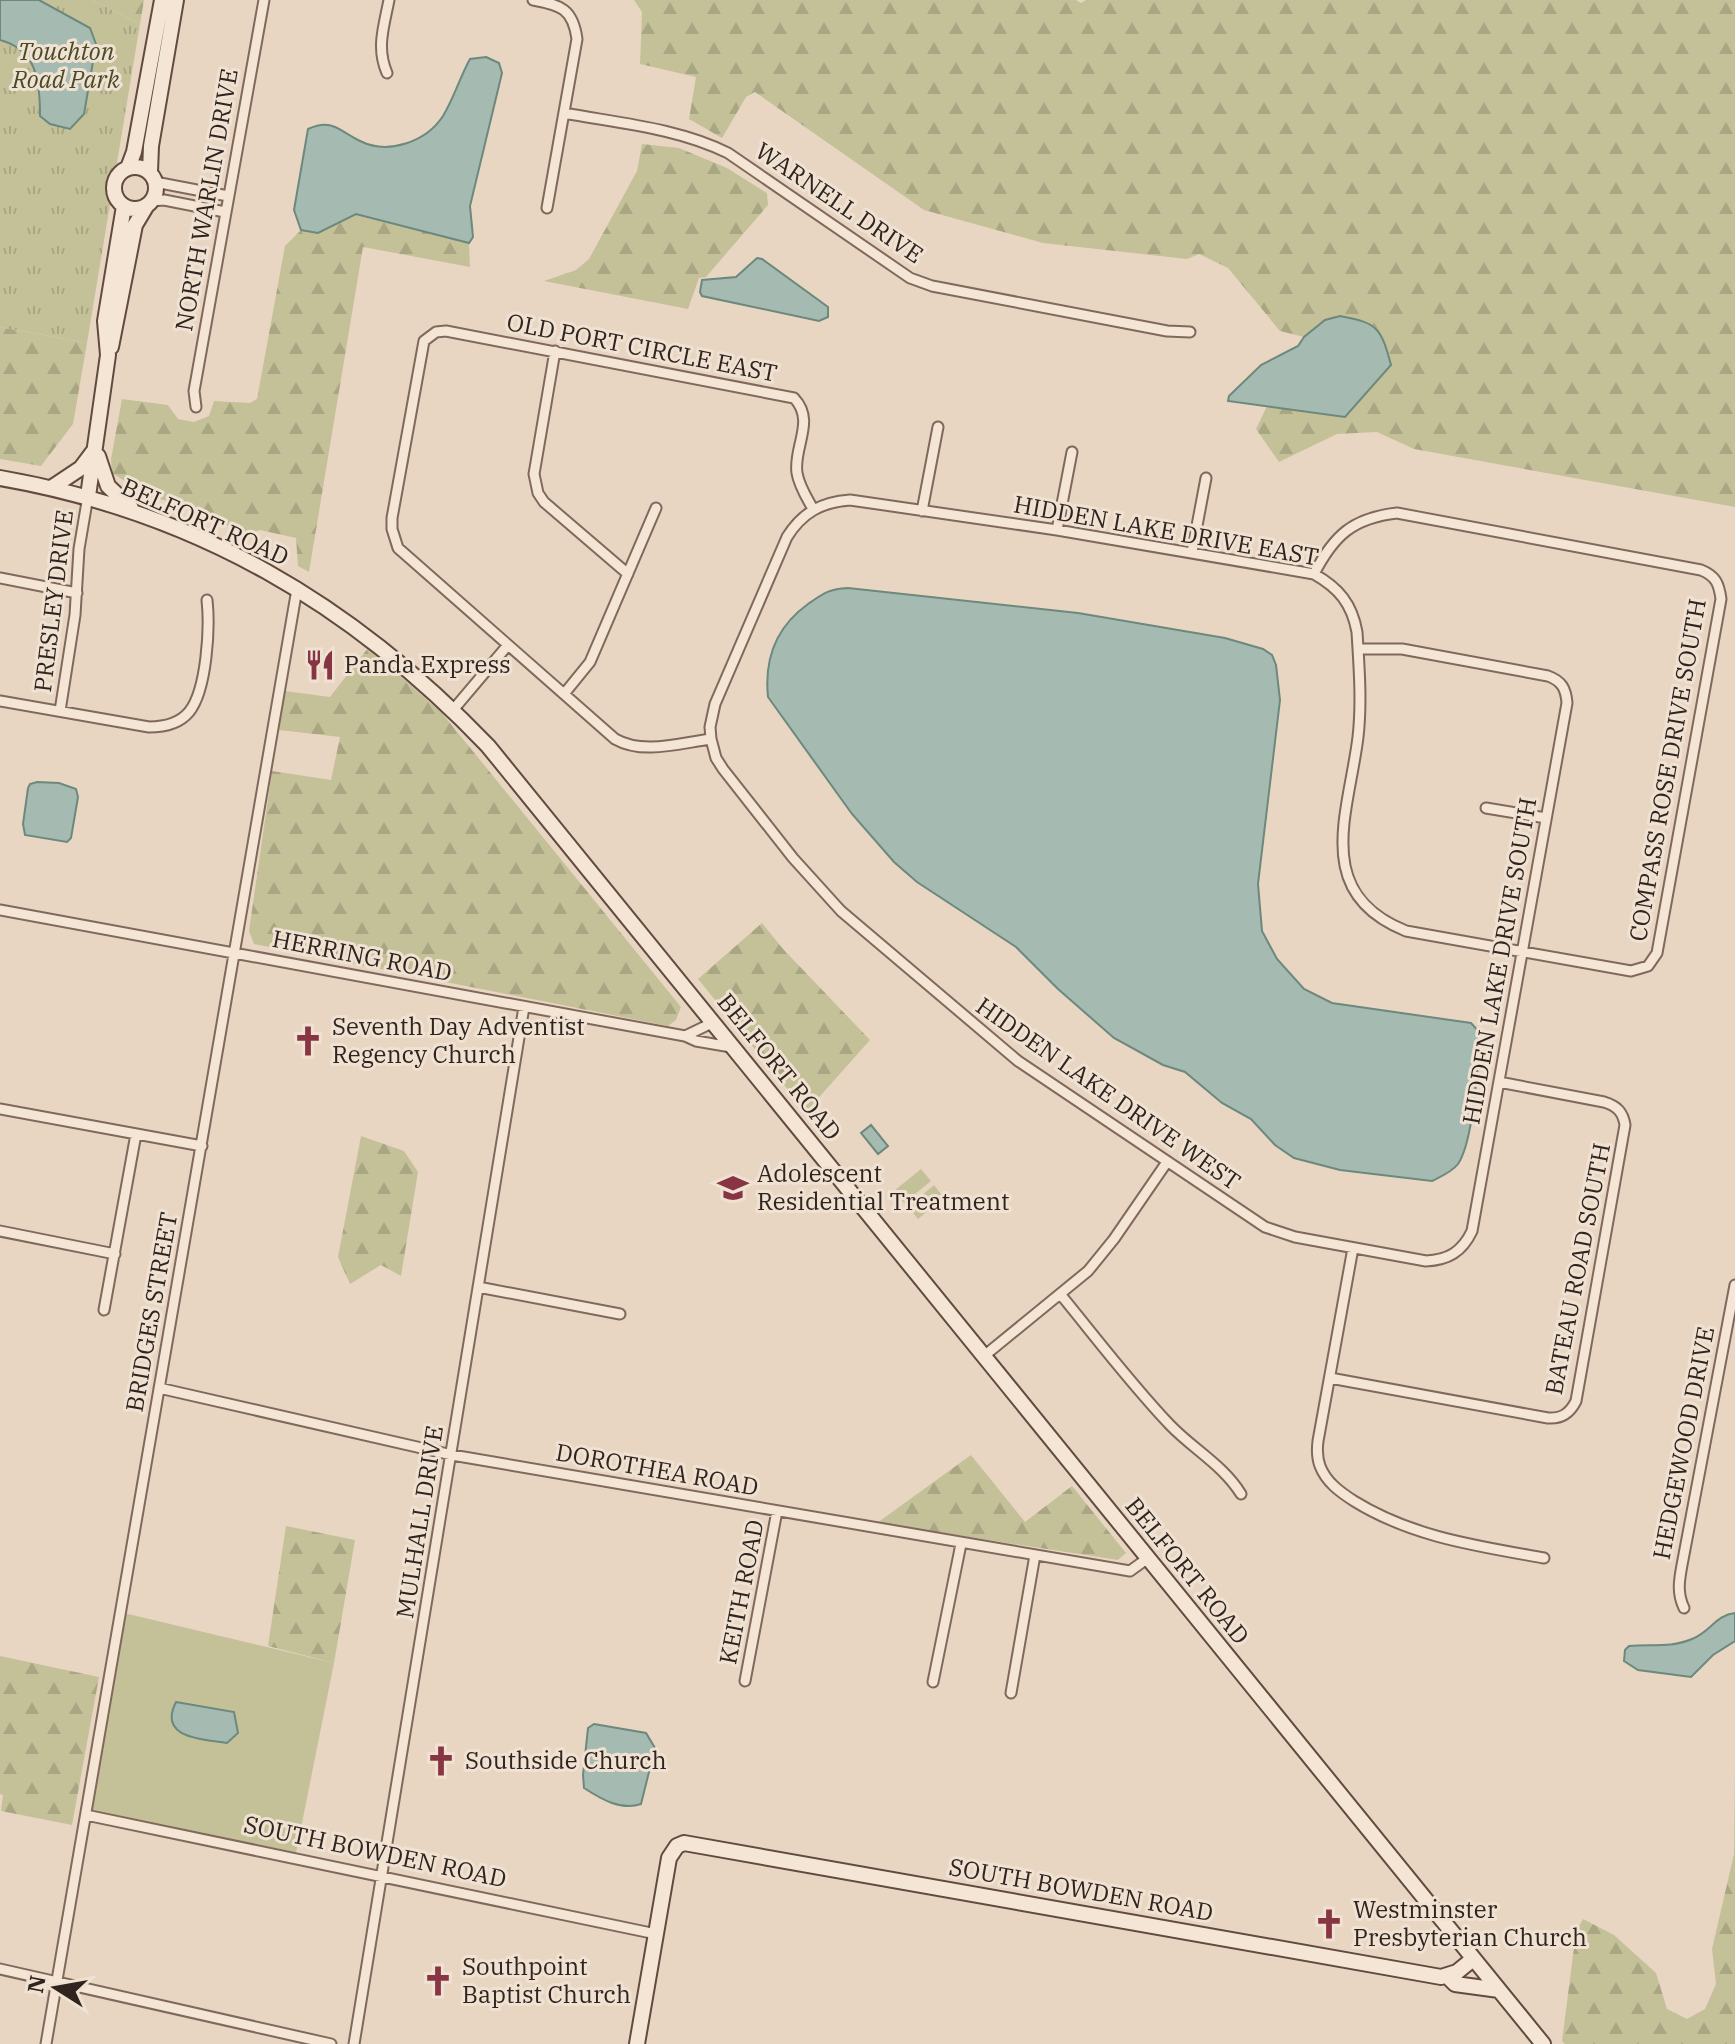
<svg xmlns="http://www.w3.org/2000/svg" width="1735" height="2044" font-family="'IBM Plex Serif',serif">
	<defs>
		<pattern id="forest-firs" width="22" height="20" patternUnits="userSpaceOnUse" patternTransform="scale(2)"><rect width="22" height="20" fill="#c4c199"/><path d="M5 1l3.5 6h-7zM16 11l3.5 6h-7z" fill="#a9a683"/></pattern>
		<pattern id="park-tufts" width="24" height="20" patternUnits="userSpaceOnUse" patternTransform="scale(2)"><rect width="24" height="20" fill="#c4c199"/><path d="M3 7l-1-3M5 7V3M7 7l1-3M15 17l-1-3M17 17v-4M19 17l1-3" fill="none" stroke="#a9a683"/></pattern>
	</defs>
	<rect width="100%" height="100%" fill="#e8d6c3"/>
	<path fill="#c4c199" d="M921,1169L931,1181L904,1203L894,1191Z
		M934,1185L944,1198L918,1219L908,1207Z
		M124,1613L334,1663L296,1853L93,1811L92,1803Z"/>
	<path fill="url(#forest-firs)" d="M92,0H144L140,24Z
		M634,0H1076L1081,3L1086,0H1735V507L1414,449L1377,432L1337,434L1279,462L1256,429L1267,406L1345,417L1325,320L1304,337L1280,331L1228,268L1199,254L1187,259L1043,243L924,210L755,92L746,97L722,138L689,119L696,77L640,64L642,12Z
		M642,144L679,148L727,168L767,193L768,205L706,277L699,278L688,309L544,281L576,270L589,259L637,171Z
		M356,214L469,243L470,267L363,247L309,572L298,566L296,538L260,530L246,535L202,512L147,495L112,473L111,459L122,399L168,405L178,419L194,422L209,416L214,401L250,403L257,399L285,246L301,230L318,233Z
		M0,327L87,343L73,424L41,466L0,459Z
		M368,648L441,712L681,1007L676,1020L668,1026L254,944L249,931L272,771L331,780L340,737L279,730L285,691L330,697Z
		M762,923L783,949L870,1040L806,1112L698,979Z
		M361,1136L404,1151L418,1172L401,1276L381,1265L350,1284L338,1257Z
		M971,1455L1025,1522L1072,1486L1126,1553L1118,1560L877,1523Z
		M286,1526L355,1540L334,1663L268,1646Z
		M0,1656L99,1677L72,1825L1,1811L3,1795L0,1794Z
		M1735,1767V2044H1565L1562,2041L1576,1932L1583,1919L1614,1935L1656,1973L1667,2009L1687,2019L1705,2009L1716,1984L1712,1949L1734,1854Z"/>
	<path fill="url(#park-tufts)" d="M0,0H92L140,24L87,343L0,327Z"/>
	<path fill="#a5bbb1" stroke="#6d887c" stroke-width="2" d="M0,0H39L90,28L96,44L84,114L70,129L50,124L40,116C40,83 38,50 0,40Z
		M486,57L499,63L502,73L470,206L473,237L469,243L356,214L318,233L301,230L294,210L308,129C333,118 339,131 360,141C388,155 426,142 443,116C454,98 460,77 470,59Z
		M757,258L762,259L828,307V317L819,321L702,296L700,292L702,280L736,277Z
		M1340,316C1378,323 1381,328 1391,365L1345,417L1228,401L1229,396L1261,365L1298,346L1304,337L1325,320Z
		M848,588L1078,613L1225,638L1263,649L1272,655L1276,665L1280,700L1258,884L1262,931L1277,959L1304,989L1332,1003L1471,1023L1481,1034C1477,1066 1474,1140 1458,1164C1452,1172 1440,1177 1432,1181L1340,1170L1294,1158L1275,1145L1251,1119L1222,1103L1185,1072L1163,1065L1114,1038L1058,989L1016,947L917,882L894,862L852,814L768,697C764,658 776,627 808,604C824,593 829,589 848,588Z
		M37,782L59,783L76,789L78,797L71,838L67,842L25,835L23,824L28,788L30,784Z
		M871,1125L888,1146L878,1154L861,1133Z
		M1735,1613V1641L1713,1655L1691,1677L1638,1670L1624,1661L1625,1650L1629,1646C1651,1644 1671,1648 1692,1639C1710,1632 1716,1615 1735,1613Z
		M176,1702L234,1712L238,1733L227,1743C204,1739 157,1739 176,1702Z
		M594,1724L646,1733L655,1748L641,1804C621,1811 601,1799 584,1788L583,1775L588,1728Z"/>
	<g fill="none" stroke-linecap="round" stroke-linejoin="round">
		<g stroke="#80695c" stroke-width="13">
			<path id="street" d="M533,0C561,5 573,9 577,39L547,208
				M387,73C376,48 384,26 389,0
				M564,113C618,123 678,128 728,153L910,278L932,286L1167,331L1190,332
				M155,182L228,196
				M152,201L164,200L225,212
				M555,351L534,474L538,493L544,502L628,574
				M196,407L194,391L264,0
				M922,511L938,427
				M1057,530L1072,452
				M1192,552L1206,478
				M1314,574C1334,535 1353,518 1397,513L1701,570C1716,576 1719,584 1721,599L1657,953L1648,966L1631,971L1406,931C1311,893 1349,812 1358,737C1362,702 1359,666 1357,632C1352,604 1339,588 1314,574L1057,530L850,500C821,502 802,513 787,537L715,704L710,727L711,739L716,758L723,769L793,858L841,911L1018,1061L1265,1227L1295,1237L1426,1261C1448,1260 1462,1252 1472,1231C1504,1055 1535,879 1567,703C1566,689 1562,681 1548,676L1402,649H1358
				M0,578L77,593
				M564,694L590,662L656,508
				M0,701L149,727C164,727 179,724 189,712C207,690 210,627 207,600
				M453,710L508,645
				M60,711L75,615L79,549L88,496
				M711,739C680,743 643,755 615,739L398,548L392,529V518L424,341L436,332L446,331L794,398C816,421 793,447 797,473C799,486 807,498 813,509
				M1486,808L1546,818
				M0,910L685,1036L714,1022
				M685,1036L696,1041L731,1047
				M0,1109L202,1146
				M0,1231L115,1254
				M1353,1248L1318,1441C1317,1449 1317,1458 1320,1466C1326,1482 1340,1492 1354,1501C1412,1537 1477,1546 1544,1558
				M478,1287L620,1314
				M1061,1295C1097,1339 1131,1384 1170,1425C1193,1449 1223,1465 1241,1494
				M104,1310L136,1134
				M984,1356L1088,1271L1114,1239L1167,1162
				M1330,1378L1548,1418C1562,1419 1570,1413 1576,1401L1625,1125C1623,1112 1617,1106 1604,1102L1499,1082
				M159,1388L452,1455L1130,1571L1148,1558
				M1684,1608C1677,1593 1679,1581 1682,1565L1735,1285
				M745,1681L777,1511
				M933,1682L961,1544
				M1011,1693L1035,1555
				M86,1815L656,1934
				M0,1969L331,2044
				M46,2044L297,589
				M354,2044L524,1007"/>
		</g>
		<g stroke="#614a3f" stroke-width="18">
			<path id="secondary" d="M114 188a21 21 0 1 1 42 0a21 21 0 1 1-42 0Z
				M128,168L134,152L162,0
				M150,172L151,146L176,0
				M111,347L135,225L147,205
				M98,456L108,486L131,508
				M0,478C196,512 352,604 488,746L1543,2044
				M51,488L81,468L93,452
				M88,496L108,355L105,321L124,206
				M1447,1976L1455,1984L1499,1990
				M637,2044L669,1858L677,1846L684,1843L1441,1977L1457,1972L1473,1959"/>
		</g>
		<use href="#street" stroke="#f4e5d5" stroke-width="9"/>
		<use href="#secondary" stroke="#f4e5d5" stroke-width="14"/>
	</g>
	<defs>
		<g id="restaurant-bare" transform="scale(2.4)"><path d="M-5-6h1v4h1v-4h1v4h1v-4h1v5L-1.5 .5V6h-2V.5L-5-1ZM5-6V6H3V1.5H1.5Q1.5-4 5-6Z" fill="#873443" stroke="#f0e2d2" stroke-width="2.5" paint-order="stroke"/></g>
		<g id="church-bare" transform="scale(2.4)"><path d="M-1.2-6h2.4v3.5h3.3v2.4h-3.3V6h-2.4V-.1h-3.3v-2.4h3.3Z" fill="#873443" stroke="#f0e2d2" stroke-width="2.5" paint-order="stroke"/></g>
		<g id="school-bare" transform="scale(2.4)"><path d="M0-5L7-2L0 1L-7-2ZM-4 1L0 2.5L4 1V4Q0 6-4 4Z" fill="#873443" stroke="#f0e2d2" stroke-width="2.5" paint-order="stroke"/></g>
	</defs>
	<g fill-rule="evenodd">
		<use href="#restaurant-bare" x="320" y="665"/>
		<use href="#church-bare" x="308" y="1041"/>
		<use href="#school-bare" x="733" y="1188"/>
		<use href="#church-bare" x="441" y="1761"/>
		<use href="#church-bare" x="1329" y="1924"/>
		<use href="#church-bare" x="438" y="1981"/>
	</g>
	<g text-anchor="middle" stroke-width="6" stroke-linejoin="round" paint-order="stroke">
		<g font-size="24" font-style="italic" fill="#494b28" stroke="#f0e2d2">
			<text x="66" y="60">Touchton<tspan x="66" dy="28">Road Park</tspan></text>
		</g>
		<g font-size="24" fill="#31241e" stroke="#f0e2d2">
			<text transform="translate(207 200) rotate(-80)" y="8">NORTH WARLIN DRIVE</text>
			<text transform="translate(839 203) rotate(34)" y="8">WARNELL DRIVE</text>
			<text transform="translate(642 348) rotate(11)" y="8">OLD PORT CIRCLE EAST</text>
			<text transform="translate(205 522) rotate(24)" y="8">BELFORT ROAD</text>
			<text transform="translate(1166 531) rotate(10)" y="8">HIDDEN LAKE DRIVE EAST</text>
			<text transform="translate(54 601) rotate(-83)" y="8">PRESLEY DRIVE</text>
			<text transform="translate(1668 770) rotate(-80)" y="8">COMPASS ROSE DRIVE SOUTH</text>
			<text transform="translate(362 956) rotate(11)" y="8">HERRING ROAD</text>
			<text transform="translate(1500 961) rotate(-80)" y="8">HIDDEN LAKE DRIVE SOUTH</text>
			<text transform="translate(779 1067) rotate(51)" y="8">BELFORT ROAD</text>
			<text transform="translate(1108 1094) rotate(35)" y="8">HIDDEN LAKE DRIVE WEST</text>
			<text transform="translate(1578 1269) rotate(-79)" y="8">BATEAU ROAD SOUTH</text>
			<text transform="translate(152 1312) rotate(-80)" y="8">BRIDGES STREET</text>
			<text transform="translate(1684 1443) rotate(-79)" y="8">HEDGEWOOD DRIVE</text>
			<text transform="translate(657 1470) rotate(10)" y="8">DOROTHEA ROAD</text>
			<text transform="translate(420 1522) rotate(-81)" y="8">MULHALL DRIVE</text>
			<text transform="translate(1187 1571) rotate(51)" y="8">BELFORT ROAD</text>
			<text transform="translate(742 1592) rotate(-79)" y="8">KEITH ROAD</text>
			<text transform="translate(375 1852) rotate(12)" y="8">SOUTH BOWDEN ROAD</text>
			<text transform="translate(1081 1890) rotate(10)" y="8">SOUTH BOWDEN ROAD</text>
		</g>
		<g font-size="24" fill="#31241e" stroke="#f0e2d2" text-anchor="start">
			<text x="344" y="673">Panda Express</text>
			<text x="332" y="1035">Seventh Day Adventist<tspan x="332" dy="28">Regency Church</tspan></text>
			<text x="757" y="1182">Adolescent<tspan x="757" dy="28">Residential Treatment</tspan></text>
			<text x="465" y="1769">Southside Church</text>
			<text x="1353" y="1918">Westminster<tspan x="1353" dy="28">Presbyterian Church</tspan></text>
			<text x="462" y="1975">Southpoint<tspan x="462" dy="28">Baptist Church</tspan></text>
		</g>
	</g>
	<g transform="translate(56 1988) rotate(281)" stroke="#f0e2d2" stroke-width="6" paint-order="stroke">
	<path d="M0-6L14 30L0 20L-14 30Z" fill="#31241e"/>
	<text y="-12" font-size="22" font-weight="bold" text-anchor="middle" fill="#31241e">N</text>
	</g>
</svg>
